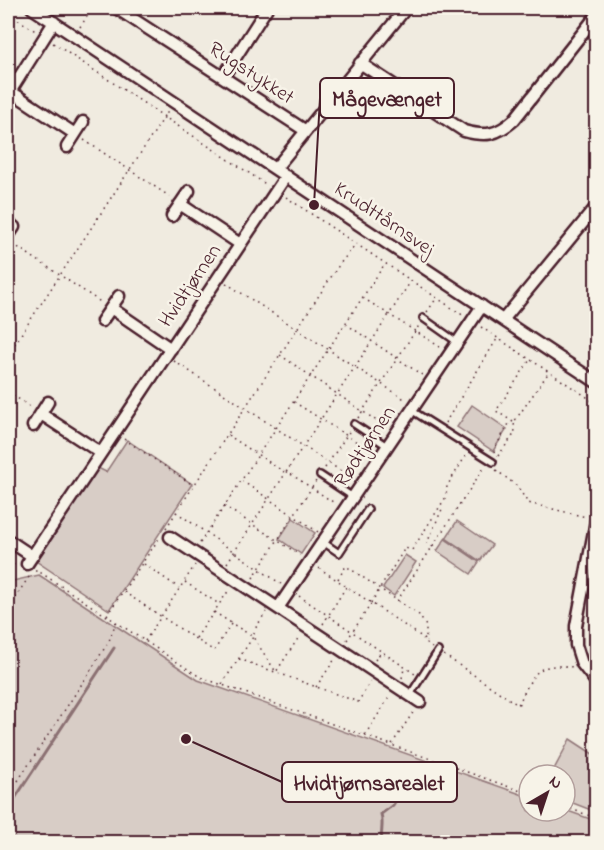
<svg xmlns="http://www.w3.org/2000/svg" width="604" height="850" font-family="'Indie Flower',sans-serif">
	<rect width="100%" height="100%" fill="#f0ebe0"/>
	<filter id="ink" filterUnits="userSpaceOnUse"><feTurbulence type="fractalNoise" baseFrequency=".0167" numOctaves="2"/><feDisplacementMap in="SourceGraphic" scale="12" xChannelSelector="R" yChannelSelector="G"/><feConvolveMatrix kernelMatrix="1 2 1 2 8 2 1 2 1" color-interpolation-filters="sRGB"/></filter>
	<g filter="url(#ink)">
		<path fill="#d8cdc6" stroke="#917678" stroke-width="1.5" d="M472,405L507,429L493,451L457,427Z
			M127,440L192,484L109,610L36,561L98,468L106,472Z
			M293,518L315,533L301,554L279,539Z
			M457,521L492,545L480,561L446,538Z
			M445,539L479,562L471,574L437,551Z
			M405,555L416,562L394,596L383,588Z
			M39,575L198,680L529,797V811L565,810L596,821V842H8V582Z
			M570,739L596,756V812L565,800V775H551Z"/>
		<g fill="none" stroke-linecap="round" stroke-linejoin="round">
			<path stroke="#8b6f72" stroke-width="3" d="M8,809L114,648
				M382,842C380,833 384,824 381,814L393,805L396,800L394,790L396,784L393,779L396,770"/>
			<g stroke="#4a1f2b" stroke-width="10">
				<path id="lane" d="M423,318L457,342
					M411,410L493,462
					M354,424L387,446
					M320,475L353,497
					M323,542L339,553L368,509
					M410,695L438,651"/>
			</g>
			<g stroke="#4a1f2b" stroke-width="15">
				<path id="street" d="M32,8L596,382
					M116,8L306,131
					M360,63L464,131C486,137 497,135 514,120L596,16
					M223,77L267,8
					M10,91L75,134
					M8,95L54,22
					M67,147L83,122
					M275,169L406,8
					M180,204L240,244
					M172,216L189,191
					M8,236L14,227
					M111,308L171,349
					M503,320L596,207
					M102,321L119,296
					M41,414L101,453
					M33,426L48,402
					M596,521L576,626V645L582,664L596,682
					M170,537L420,702
					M8,540L32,556
					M27,564L286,176
					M278,608L482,306"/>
			</g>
			<path stroke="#4a1f2b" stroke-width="1.5" stroke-dasharray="1.5 4.5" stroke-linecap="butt" d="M8,13L37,32
				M80,27L93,8
				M53,43L267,185
				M84,140L172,198
				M286,197L464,316
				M13,244L102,303
				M226,283L406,400
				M363,298L440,347
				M427,312L436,299
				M346,324L422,375
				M481,327L596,403
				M8,354L169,110
				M280,355L387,428
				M174,361L353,479
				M8,392L32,408
				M294,402L371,451
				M358,418L420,324
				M513,422L496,411L530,360
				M445,423L497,339
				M228,435L284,472
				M124,439L193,485
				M494,452L496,446L510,422
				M498,456L515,433L514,422L549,372
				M325,468L349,432
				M496,470L517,486L528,503L586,517
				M286,471L336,504
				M242,481L318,532
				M224,506L300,555
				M176,512L281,584
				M166,528L339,265L355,245
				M200,543L384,265
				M433,547L427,543L443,507L442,506
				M8,561L17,567
				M227,563L411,281
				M144,564L179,588
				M319,568L422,637L426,643L432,648
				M35,571H38L200,677L529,794
				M253,578L316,481
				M338,579L346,566L419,615L426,626V642
				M185,582L219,604
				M124,592L214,651L231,624
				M299,596L415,674
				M397,601L485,466
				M371,603L405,548L412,550L446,497L447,486L467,454
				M8,608L31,574
				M214,612L253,637L276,672L299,637
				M107,615L160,537
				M323,624L346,587
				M196,638L229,590
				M347,640L371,604
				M145,641L195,565
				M444,655L518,705C534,674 534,662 573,667
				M239,659L358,702L371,681
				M375,660L381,652
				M402,678L404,669
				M222,684L253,637L255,629L266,612
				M316,687L335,659
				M365,735L390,696
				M392,744L414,711
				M8,796L89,673L109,641L116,622
				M565,807L596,818"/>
			<use href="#lane" stroke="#f7f3e8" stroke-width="5"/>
			<use href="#street" stroke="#f7f3e8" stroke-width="10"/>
		</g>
	</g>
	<g text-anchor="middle" stroke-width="5" stroke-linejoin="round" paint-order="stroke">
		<g font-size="21" fill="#4a1f2b" stroke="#f7f3e8">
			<text transform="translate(252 72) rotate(33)" y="7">Rugstykket</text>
			<text transform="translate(385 218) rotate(34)" y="7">Krudttårnsvej</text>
			<text transform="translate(189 285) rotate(-56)" y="7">Hvidtjørnen</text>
			<text transform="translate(364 446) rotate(-56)" y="7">Rødtjørnen</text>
		</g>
	</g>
	<path fill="none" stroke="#4a1f2b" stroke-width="2" d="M314 205L320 98M186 739L282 782"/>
	<g fill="#4a1f2b" stroke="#f7f3e8" stroke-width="2">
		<circle cx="314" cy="205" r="6"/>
		<circle cx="186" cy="739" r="6"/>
	</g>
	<g fill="#f7f3e8" stroke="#4a1f2b" stroke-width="2">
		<rect x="320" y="78" width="134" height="40" rx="6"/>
		<rect x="282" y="762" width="175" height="40" rx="6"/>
	</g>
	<g font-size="22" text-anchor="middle" font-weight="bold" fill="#4a1f2b">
		<text x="387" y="106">Mågevænget</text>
		<text x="369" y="790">Hvidtjørnsarealet</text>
	</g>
	<rect width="604" height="850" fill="none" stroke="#f7f3e8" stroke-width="30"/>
	<rect x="15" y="15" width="574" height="820" fill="none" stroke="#4a1f2b" stroke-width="2" filter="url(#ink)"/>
	<g transform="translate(547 793) rotate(39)"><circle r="28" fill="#f7f3e8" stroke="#b29e9c" stroke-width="1.5"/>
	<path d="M0-4.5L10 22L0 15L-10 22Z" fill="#4a1f2b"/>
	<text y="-9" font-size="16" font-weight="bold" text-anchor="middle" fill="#4a1f2b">N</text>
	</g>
</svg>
